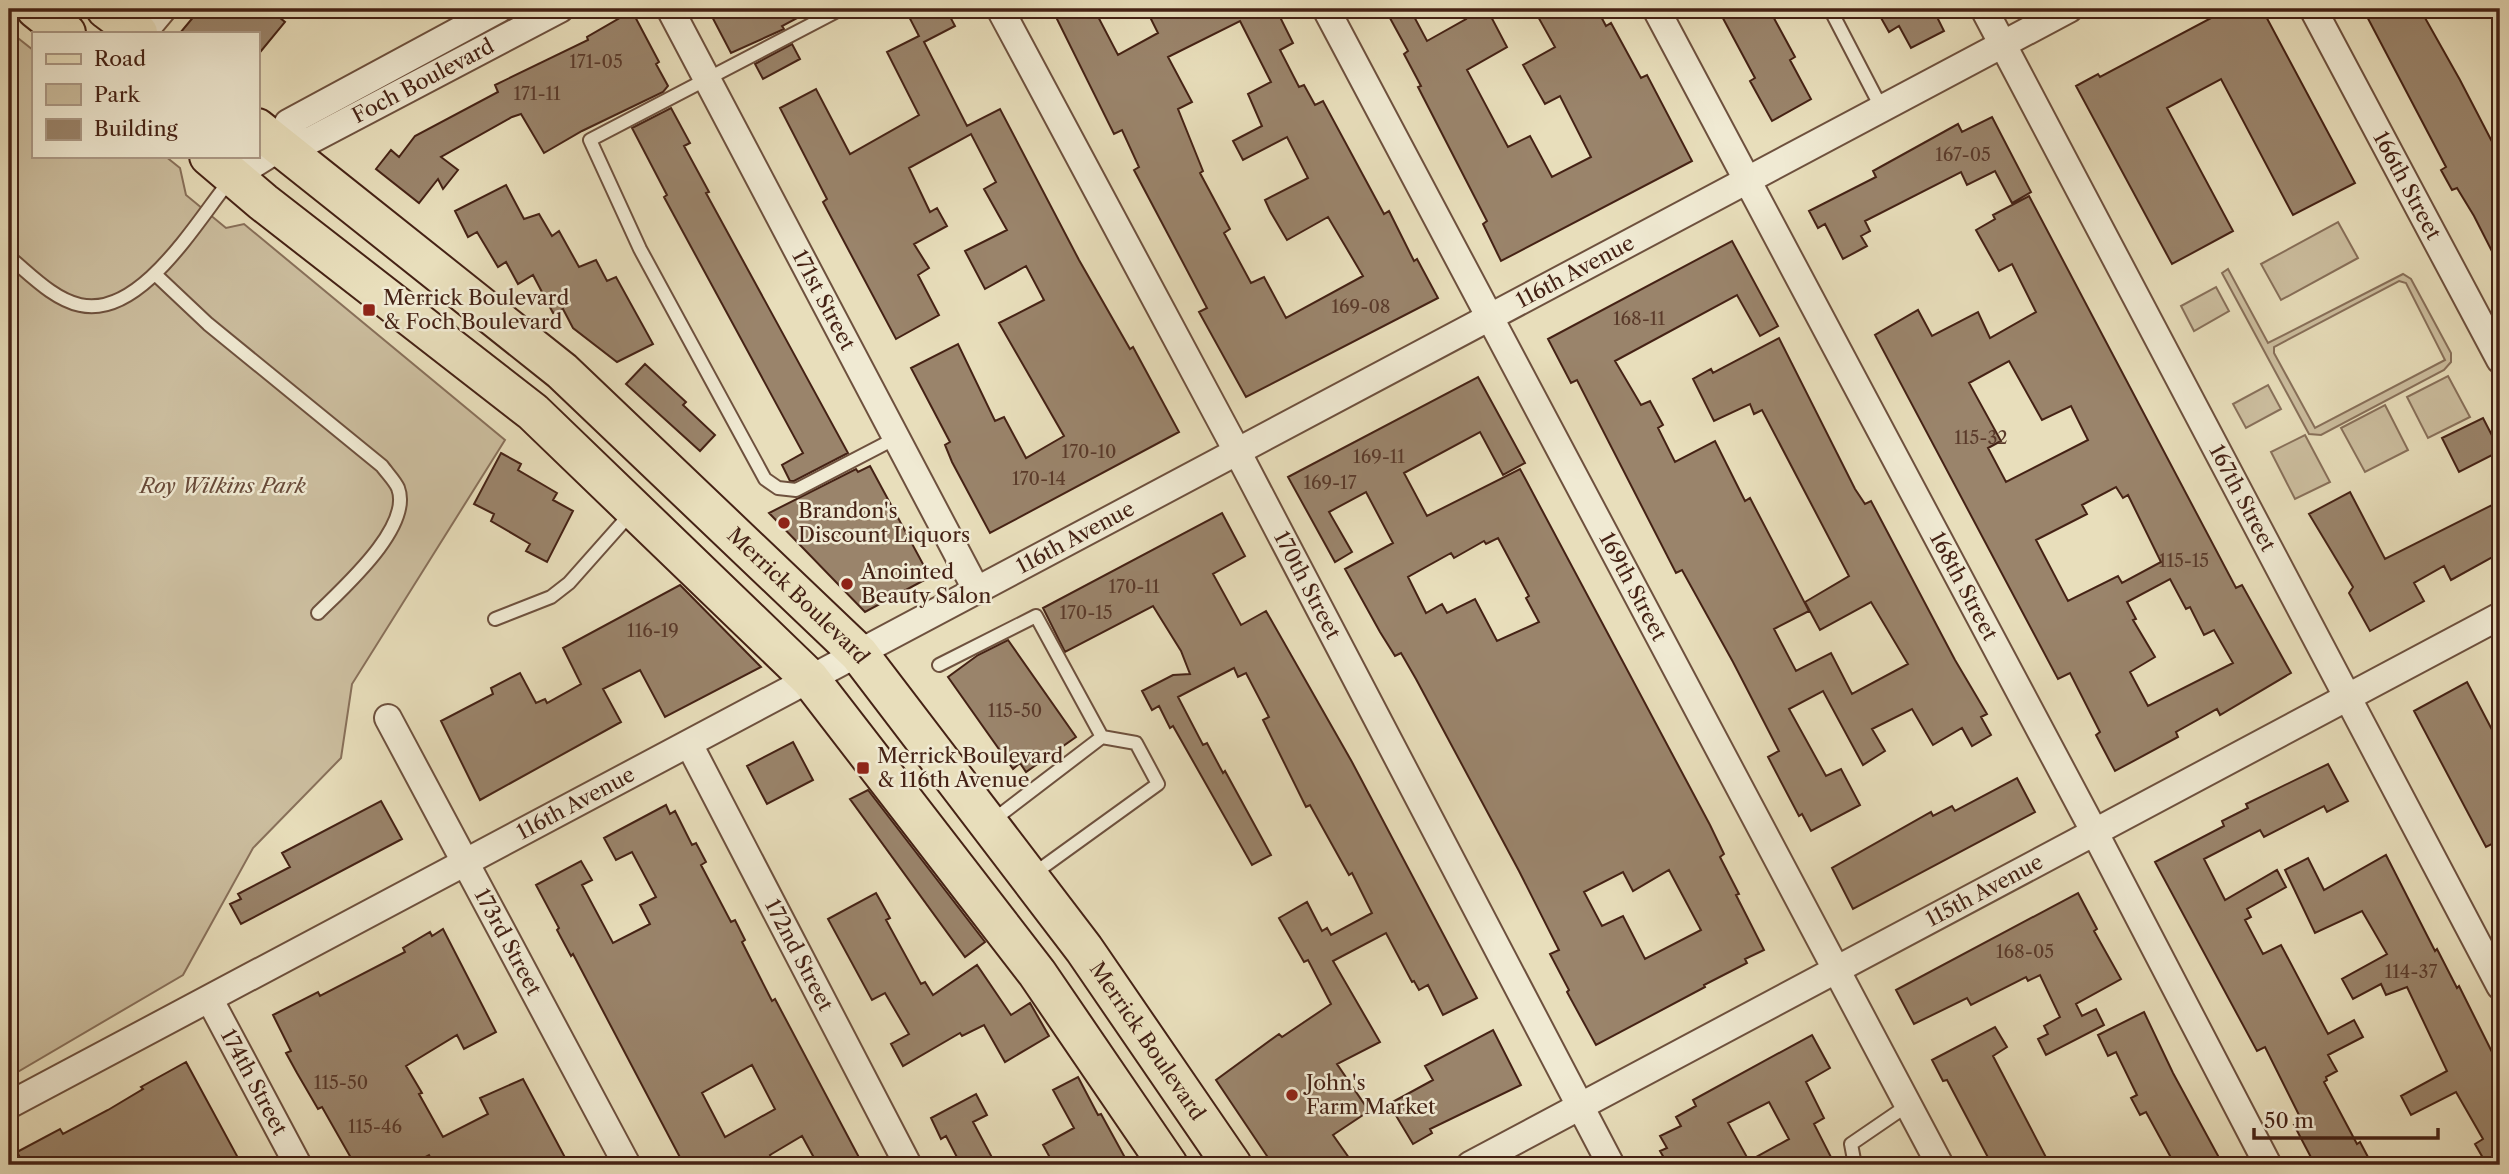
<svg xmlns="http://www.w3.org/2000/svg" width="2509" height="1174" font-family="'Libre Caslon Text',serif">
	<rect width="100%" height="100%" fill="#e8debb"/>
	<filter id="stains"><feTurbulence type="fractalNoise" baseFrequency=".00286" numOctaves="4"/><feColorMatrix values="0 0 0 0 .2 0 0 0 0 .09 0 0 0 0 .02 0 0 0 .5 -.17"/></filter>
	<radialGradient id="worn" r=".72"><stop offset=".6" stop-color="#630" stop-opacity="0"/><stop offset="1" stop-color="#630" stop-opacity=".3"/></radialGradient>
	<path fill="#ccbe9f" stroke="#88705a" stroke-width="2" fill-rule="evenodd" d="M9,31L33,50V156H165L180,168L186,195L226,228L244,224L505,440L352,684L341,758L253,848L183,975L9,1077Z
		M2338,222L2358,258L2281,300L2261,264Z
		M2228,269L2268,343L2403,274L2411,279L2451,353V362L2444,370L2321,435L2309,434L2222,273ZM2399,281L2406,283L2445,360L2315,428L2274,353V347Z
		M2216,287L2229,311L2194,331L2181,306Z
		M2448,376L2470,417L2428,438L2407,397Z
		M2268,385L2281,409L2246,428L2233,404Z
		M2385,405L2408,450L2365,472L2341,428Z
		M2305,435L2330,482L2295,499L2271,452Z"/>
	<path fill="#9a846b" stroke="#452215" stroke-width="2" fill-rule="evenodd" d="M200,9H269L285,22L257,56V33H180Z
		M708,9H814L782,26L784,29L731,53Z
		M905,9H946L955,26L924,42L967,126L1000,109L1079,260L1130,349L1133,347L1179,432L990,533L952,462L945,445L950,442L911,368L958,344L995,421L1004,417L1026,458L1064,436L999,323L1044,300L1026,266L985,289L965,251L1007,230L984,189L996,182L971,134L909,168L930,212L937,208L947,226L914,244L929,268L918,275L939,315L896,339L823,202L827,199L780,108L816,89L850,154L919,115L887,52L919,36Z
		M1052,9H1094L1118,55L1158,33L1146,9H1276L1293,43L1280,50L1299,87L1304,85L1315,105L1323,101L1384,214L1389,211L1414,261L1417,259L1438,298L1246,397L1199,312L1207,308L1134,170L1139,167L1122,130L1114,134ZM1240,21L1271,82L1248,94L1262,126L1233,141L1243,160L1287,137L1308,178L1265,200L1270,211L1287,240L1328,217L1363,276L1286,318L1264,277L1251,283L1224,233L1230,229L1200,173L1203,171L1178,109L1192,102L1168,57Z
		M1385,9H1410L1427,41L1466,19L1461,9H1487L1507,47L1467,70L1508,147L1530,136L1552,177L1591,157L1560,96L1545,104L1523,65L1555,47L1537,15L1548,9H1597L1606,26L1611,23L1641,78L1647,75L1692,161L1501,261L1483,224L1487,221L1418,87L1421,86L1404,54L1408,51Z
		M1718,9H1769L1795,57L1790,60L1811,99L1772,121L1750,81L1755,78Z
		M1876,9H1933L1944,31L1911,48L1899,26L1889,32Z
		M2228,9H2262L2355,183L2293,215L2221,79L2167,108L2233,231L2172,264L2076,86L2098,74L2100,77Z
		M2363,9H2420L2460,80L2500,157V267L2474,216L2457,188L2452,190L2441,170L2446,167Z
		M632,11L659,62L656,64L668,86L663,92L582,131L544,153L521,114L512,117L441,157L458,170L443,189L438,179L419,203L376,169L391,150L399,157L415,136L498,92L495,85L588,40L587,37Z
		M792,44L800,59L763,79L755,64Z
		M671,108L690,143L684,146L709,192L706,193L848,453L794,481H790L782,465L803,453L664,197L667,195L632,128Z
		M1992,117L2031,192L2012,203L1995,171L1967,185L1961,172L1865,221L1870,231L1861,236L1867,246L1843,259L1825,224L1818,228L1809,211L1876,177L1873,171L1958,124L1962,132Z
		M506,185L524,219L539,214L552,236L559,231L579,267L596,260L607,281L616,277L653,344L617,362L573,328L563,309L553,313L533,275L518,284L506,262L498,267L477,232L468,237L455,211Z
		M2029,196L2236,588L2242,585L2291,673L2220,715L2217,709L2176,732L2178,737L2115,771L2096,735L2100,732L2070,673L2058,679L1875,335L1918,310L1932,336L1978,312L1990,338L2036,312L2012,264L1999,271L1976,230L1995,219L1993,215ZM2009,361L2042,420L2071,406L2088,440L2006,482L1988,448L2001,441L1969,383ZM2116,487L2123,498L2128,495L2161,562L2122,583L2118,576L2068,601L2036,540L2087,514L2082,505ZM2170,579L2186,609L2190,607L2204,635L2214,630L2233,663L2148,706L2130,672L2155,657L2133,620L2136,619L2127,602Z
		M1732,241L1778,326L1760,336L1737,295L1615,361L1641,405L1650,401L1663,425L1658,428L1675,462L1715,441L1745,501L1750,498L1809,611L1774,629L1796,671L1831,653L1852,694L1908,664L1871,602L1820,630L1805,602L1849,576L1762,410L1754,414L1750,404L1714,421L1693,379L1711,369L1713,373L1779,338L1855,489L1865,504L1871,501L1955,660L1987,714L1981,717L1991,735L1972,746L1962,728L1933,745L1912,709L1872,729L1885,751L1863,765L1823,691L1789,709L1826,776L1841,769L1860,805L1811,831L1802,814L1799,816L1768,757L1779,751L1733,662L1682,570L1676,573L1577,380L1571,383L1548,339Z
		M645,364L686,402L683,405L715,435L700,451L626,384Z
		M1478,377L1525,463L1503,475L1480,432L1404,473L1427,516L1520,469L1710,825L1724,854L1720,857L1739,894L1736,895L1764,950L1745,959L1747,963L1704,985L1705,987L1596,1045L1567,992L1569,990L1550,954L1559,950L1519,871L1416,679L1401,653L1395,656L1380,632L1345,569L1393,543L1366,492L1329,512L1352,552L1335,562L1288,477ZM1498,538L1529,596L1526,598L1539,622L1497,641L1475,599L1447,613L1442,604L1426,613L1408,577L1451,553L1454,558L1484,541L1486,544ZM1669,870L1701,930L1645,959L1623,916L1602,926L1584,892L1623,872L1633,891Z
		M2483,418L2500,451L2459,472L2442,438Z
		M501,453L521,464L518,470L557,493L553,500L573,511L547,562L526,551L530,544L491,521L494,514L474,504Z
		M870,466L930,577L865,612L769,513L856,469L858,472Z
		M2350,492L2385,559L2500,501V553L2451,580L2444,566L2414,583L2424,601L2370,631L2349,593L2353,587L2309,514Z
		M1222,513L1245,556L1213,574L1241,625L1266,611L1352,762L1477,998L1443,1015L1428,985L1419,990L1414,981L1412,982L1386,933L1333,961L1380,1042L1337,1064L1369,1111L1333,1135L1354,1165H1273L1216,1080L1279,1034L1282,1037L1331,1004L1308,960L1304,962L1279,918L1307,902L1322,931L1327,928L1331,935L1372,913L1352,873L1349,875L1310,805L1306,807L1263,720L1269,717L1246,673L1238,677L1234,668L1178,697L1203,745L1207,743L1223,773L1225,771L1271,855L1252,865L1173,726L1170,728L1159,706L1152,710L1142,691L1173,675L1190,674L1181,651L1153,606L1065,652L1043,608Z
		M680,585L761,667L665,717L640,670L603,689L621,722L480,800L441,721L493,694L491,688L520,673L536,703L545,699L547,703L581,684L563,648Z
		M1008,640L1076,737L1026,772L1020,763L1013,769L948,677L978,655Z
		M2467,682L2500,745V840L2486,847L2414,711Z
		M793,742L813,780L767,804L747,766Z
		M2328,764L2348,801L2327,812L2324,806L2264,837L2260,830L2204,859L2225,900L2277,870L2286,887L2247,909L2251,917L2245,920L2263,954L2281,945L2328,1034L2354,1020L2363,1037L2328,1055L2337,1071L2326,1077L2327,1080L2324,1082L2357,1144L2360,1142L2369,1159L2366,1161L2368,1165H2315L2294,1125L2302,1121L2265,1047L2257,1051L2155,862L2224,826L2222,821L2248,808L2246,804Z
		M2017,778L2035,812L1853,909L1832,868L1931,812L1933,816L1952,806L1955,811Z
		M868,790L985,942L965,957L850,799Z
		M381,801L402,839L241,924L230,904L241,899L238,894L290,867L282,853Z
		M666,805L670,814L675,811L692,845L696,843L706,862L701,865L731,922L735,920L745,940L742,942L772,1001L775,999L863,1165H818L802,1136L770,1155L776,1165H684L573,954L571,956L557,930L559,928L536,885L581,861L592,880L582,885L613,943L650,924L640,905L656,897L632,852L616,860L604,838ZM752,1065L775,1109L725,1137L702,1093Z
		M2386,855L2435,951L2437,949L2457,988L2459,986L2500,1068V1165H2487L2475,1144L2483,1139L2456,1092L2411,1115L2401,1096L2447,1071L2407,987L2386,995L2381,984L2353,999L2342,979L2387,954L2362,911L2315,933L2285,870L2308,858L2324,890Z
		M876,893L890,918L886,920L921,984L925,982L933,995L977,965L1011,1015L1030,1003L1049,1036L1005,1062L984,1025L962,1036L960,1033L903,1066L891,1044L909,1034L885,993L872,1000L828,919Z
		M2078,893L2097,929L2094,931L2121,979L2076,1004L2082,1016L2096,1009L2104,1025L2046,1055L2038,1039L2048,1034L2044,1026L2060,1017L2040,975L2028,981L2026,977L1971,1005L1967,998L1914,1024L1896,990Z
		M443,929L496,1032L464,1049L457,1035L406,1066L422,1093L419,1094L443,1137L488,1114L480,1098L523,1079L569,1165H434L429,1155L410,1165H355L322,1107L318,1109L297,1073L286,1053L291,1051L273,1015L318,992L320,996L405,952L403,948L430,932L432,936Z
		M2144,1012L2173,1073L2223,1165H2175L2146,1112L2140,1115L2131,1098L2137,1095L2116,1052L2108,1056L2098,1035Z
		M1995,1027L2007,1047L1993,1056L2050,1165H1992L1947,1080L1943,1081L1932,1060Z
		M1493,1030L1521,1085L1430,1129L1432,1133L1413,1144L1389,1104L1433,1080L1425,1066Z
		M1812,1035L1830,1068L1806,1082L1824,1118L1814,1124L1835,1165H1807L1803,1158L1790,1165H1668L1660,1151L1667,1148L1660,1136L1681,1126L1676,1117L1696,1106L1693,1100ZM1769,1102L1789,1139L1749,1161L1728,1123Z
		M186,1062L237,1156L220,1165H24L17,1152L60,1129L63,1134L108,1110L143,1089L141,1087Z
		M1078,1077L1098,1115L1101,1114L1129,1165H1054L1043,1145L1074,1128L1053,1090Z
		M976,1094L987,1115L973,1122L996,1165H961L946,1136L941,1139L931,1118Z"/>
	<g fill="none" stroke-linecap="round" stroke-linejoin="round">
		<g stroke="#6e513e" stroke-width="16">
			<path id="lane" d="M841,9L590,140L640,249L765,479L778,488L796,490L896,438
				M1830,9L1882,109
				M9,257C30,274 53,299 80,305C141,319 198,219 231,179
				M155,274L208,324L382,466C387,473 395,481 398,488C413,527 342,589 318,613
				M495,619L551,597L569,583L632,512
				M939,665L1036,616L1102,737
				M992,821L1102,737L1136,743L1158,784L1032,875
				M1855,1165L1851,1144L1908,1105"/>
		</g>
		<g stroke="#6e513e" stroke-width="30">
			<g id="street">
				<path id="s1" d="M670,9L977,591"/>
				<path id="s2" d="M1000,9L1238,453L1611,1165"/>
				<path id="s3" d="M1326,9L1940,1165"/>
				<path id="s4" d="M1656,9L2095,833L2268,1165"/>
				<path id="s5" d="M1984,9L2500,986"/>
				<path id="s6" d="M2313,9L2500,360"/>
				<path d="M143,33L163,9"/>
				<path d="M281,147L288,123L499,9"/>
				<path id="s7" d="M233,177L281,147L311,140L560,9"/>
				<path id="s8" d="M388,718L627,1165"/>
				<path id="s9" d="M689,744L908,1165"/>
				<path id="s10" d="M210,1000L298,1165"/>
				<path id="s11" d="M9,1105L2069,9"/>
				<path id="s12" d="M1470,1165L2500,616"/>
			</g>
		</g>
		<g stroke="#452215" stroke-width="42">
			<g id="primary">
				<path d="M36,9L66,33"/>
				<path d="M106,9L138,33"/>
				<path id="s13" d="M257,128L562,371L859,654L1084,949L1232,1165"/>
				<path d="M209,156L263,202L533,412L810,679L1037,973L1168,1165"/>
			</g>
		</g>
		<use href="#lane" stroke="#f0ead3" stroke-width="12"/>
		<use href="#street" stroke="#f0ead3" stroke-width="26"/>
		<use href="#primary" stroke="#e8debb" stroke-width="38"/>
	</g>
	<g fill="#8f2418" stroke="#f0ead3" stroke-width="2.5">
		<rect x="362" y="303" width="14" height="14" rx="3.5"/>
		<circle cx="784" cy="523" r="7"/>
		<circle cx="847" cy="584" r="7"/>
		<rect x="856" y="761" width="14" height="14" rx="3.5"/>
		<circle cx="1292" cy="1095" r="7"/>
	</g>
	<g text-anchor="middle" stroke-width="5" stroke-linejoin="round" paint-order="stroke">
		<g font-size="18" fill="#5a3a2a">
			<text x="596" y="68">171-05</text>
			<text x="537" y="100">171-11</text>
			<text x="1963" y="161">167-05</text>
			<text x="1361" y="313">169-08</text>
			<text x="1639" y="325">168-11</text>
			<text x="1981" y="444">115-32</text>
			<text x="1089" y="458">170-10</text>
			<text x="1379" y="463">169-11</text>
			<text x="1039" y="485">170-14</text>
			<text x="1330" y="489">169-17</text>
			<text x="2184" y="567">115-15</text>
			<text x="1134" y="593">170-11</text>
			<text x="1086" y="619">170-15</text>
			<text x="653" y="637">116-19</text>
			<text x="1015" y="717">115-50</text>
			<text x="2025" y="958">168-05</text>
			<text x="2411" y="978">114-37</text>
			<text x="341" y="1089">115-50</text>
			<text x="375" y="1133">115-46</text>
		</g>
		<g font-size="21" fill="#452215" stroke="#f0ead3">
			<text dy="7" stroke="none"><textPath href="#s7" startOffset="214">Foch Boulevard</textPath></text>
			<text dy="7" stroke="none"><textPath href="#s6" startOffset="200">166th Street</textPath></text>
			<text dy="7" stroke="none"><textPath href="#s11" startOffset="1774">116th Avenue</textPath></text>
			<text dy="7" stroke="none"><textPath href="#s1" startOffset="329">171st Street</textPath></text>
			<text dy="7" stroke="none"><textPath href="#s5" startOffset="553">167th Street</textPath></text>
			<text dy="7" stroke="none"><textPath href="#s11" startOffset="1208">116th Avenue</textPath></text>
			<text dy="7" stroke="none"><textPath href="#s2" startOffset="653">170th Street</textPath></text>
			<text dy="7" stroke="none"><textPath href="#s4" startOffset="654">168th Street</textPath></text>
			<text dy="7" stroke="none"><textPath href="#s3" startOffset="654">169th Street</textPath></text>
			<text dy="7" stroke="none"><textPath href="#s13" startOffset="716">Merrick Boulevard</textPath></text>
			<text dy="7" stroke="none"><textPath href="#s11" startOffset="642">116th Avenue</textPath></text>
			<text dy="7" stroke="none"><textPath href="#s12" startOffset="583">115th Avenue</textPath></text>
			<text dy="7" stroke="none"><textPath href="#s8" startOffset="254">173rd Street</textPath></text>
			<text dy="7" stroke="none"><textPath href="#s9" startOffset="238">172nd Street</textPath></text>
			<text dy="7" stroke="none"><textPath href="#s13" startOffset="1283">Merrick Boulevard</textPath></text>
			<text dy="7" stroke="none"><textPath href="#s10" startOffset="93">174th Street</textPath></text>
		</g>
		<g font-size="21" fill="#452215" stroke="#f0ead3" text-anchor="start">
			<text x="383" y="305">Merrick Boulevard<tspan x="383" dy="24">&amp; Foch Boulevard</tspan></text>
			<text x="798" y="518">Brandon's<tspan x="798" dy="24">Discount Liquors</tspan></text>
			<text x="861" y="579">Anointed<tspan x="861" dy="24">Beauty Salon</tspan></text>
			<text x="877" y="763">Merrick Boulevard<tspan x="877" dy="24">&amp; 116th Avenue</tspan></text>
			<text x="1306" y="1090">John's<tspan x="1306" dy="24">Farm Market</tspan></text>
		</g>
		<g font-size="21" font-style="italic" fill="#674938" stroke="#f0ead3">
			<text x="223" y="493">Roy Wilkins Park</text>
		</g>
	</g>
	<rect width="2509" height="1174" fill="none" stroke="#e8debb" stroke-width="35"/>
	<rect x="10" y="10" width="2488" height="1153" fill="none" stroke="#452215" stroke-width="3.5"/>
	<rect x="18" y="18" width="2474" height="1139" fill="none" stroke="#452215" stroke-width="2"/>
	<rect x="32" y="32" width="228" height="126" fill="#f0ead3" stroke="#ac9a87" stroke-width="2"/>
	<rect x="46" y="54" width="35" height="10" fill="#e8debb" stroke="#ac9a87" stroke-width="2"/>
	<text x="94" y="66" font-size="21" fill="#452215">Road</text>
	<rect x="46" y="84" width="35" height="21" fill="#ccbe9f" stroke="#ac9a87" stroke-width="2"/>
	<text x="94" y="102" font-size="21" fill="#452215">Park</text>
	<rect x="46" y="119" width="35" height="21" fill="#9a846b" stroke="#ac9a87" stroke-width="2"/>
	<text x="94" y="136" font-size="21" fill="#452215">Building</text>
	<path d="M2254 1128v10h184v-10" fill="none" stroke="#452215" stroke-width="3.5"/>
	<text x="2264" y="1128" font-size="21" fill="#452215" stroke="#f0ead3" stroke-width="5" paint-order="stroke">50 m</text>
	<rect width="100%" height="100%" filter="url(#stains)"/>
	<rect width="100%" height="100%" fill="url(#worn)"/>
</svg>
